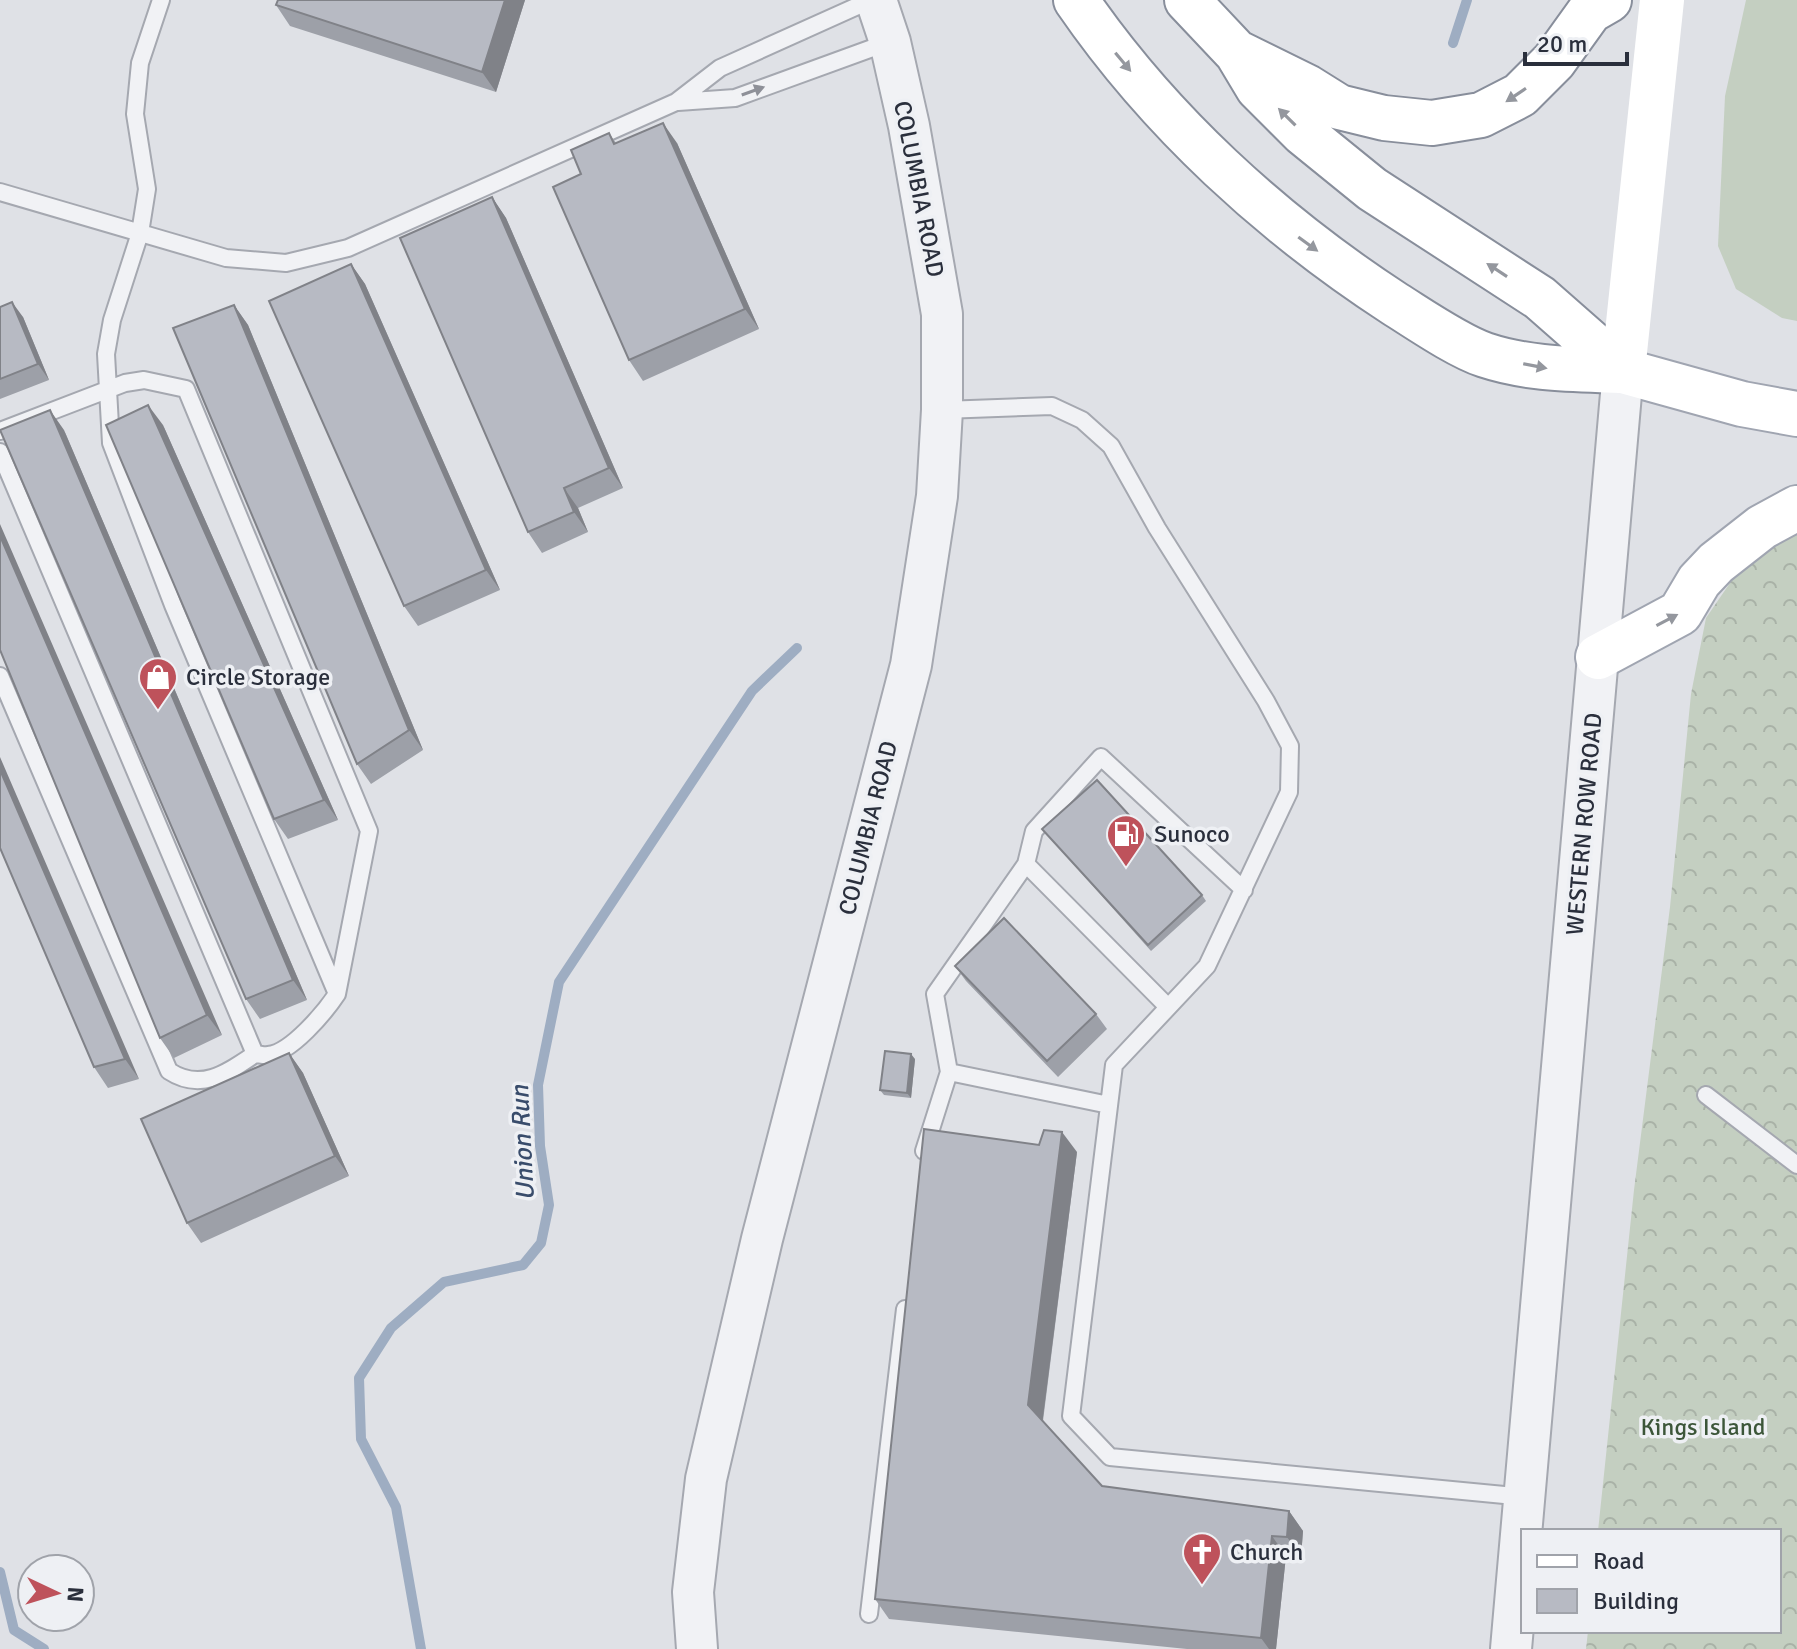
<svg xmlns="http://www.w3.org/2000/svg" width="1797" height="1649" font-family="Signika,sans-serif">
	<defs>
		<pattern id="forest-crowns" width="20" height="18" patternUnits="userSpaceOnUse" patternTransform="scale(2)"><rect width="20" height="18" fill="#c4cfc1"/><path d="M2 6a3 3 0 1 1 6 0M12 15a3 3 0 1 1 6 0" fill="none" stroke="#a9b2a7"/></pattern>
	</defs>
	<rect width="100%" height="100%" fill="#dfe1e6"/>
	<path fill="#c4cfc1" d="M1746,0H1797V321L1782,318L1736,289L1718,246L1725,96Z"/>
	<path fill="url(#forest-crowns)" d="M1797,531V1649H1586L1588,1631H1779V1531H1598L1634,1190L1670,907L1691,694L1706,618L1743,564Z"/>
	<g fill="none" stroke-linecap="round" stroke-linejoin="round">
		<path stroke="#9eadc2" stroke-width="10" d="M1453,43L1467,0
			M0,1572L14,1630L44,1649
			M421,1649L396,1507L361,1439L359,1378L391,1328L444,1282L523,1265L541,1243L549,1205L540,1146L538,1085L559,982L752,691L797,648"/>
		<g stroke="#a5a8b0" stroke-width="20">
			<path id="service" d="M161,0L140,63L135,114L147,189L140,233L112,320L106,354L111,443L173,605L337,994
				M678,102L735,98L889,42
				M0,192L226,258L286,263L348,248L676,102L720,68L871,0
				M943,410L1052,406L1082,420L1111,446L1157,528L1266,701L1290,746L1289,792L1207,966L1114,1065L1071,1416L1110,1457L1525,1497
				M0,431L125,383L144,380L186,389L369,831L337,994C325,1012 291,1053 268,1055C264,1056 259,1054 255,1054L0,452
				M0,676L169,1071C201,1092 227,1073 255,1054
				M1026,864L1168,1007
				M949,1072L1109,1105
				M1706,1095L1797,1165
				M924,1151L949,1072L935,994L1026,864L1034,831L1101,757L1244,890
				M869,1614L905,1309"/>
		</g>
		<g stroke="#a5a8b0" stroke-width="44">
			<path id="tertiary" d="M697,1649L693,1592L706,1479L762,1239L911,665L937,496L942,410V314L909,126L890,42L876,0
				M1511,1649L1623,371"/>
		</g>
		<g stroke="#a0a5b1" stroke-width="48">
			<path id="primary" d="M1623,371L1742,404L1797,414
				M1598,657L1680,613L1699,581L1716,563L1762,527L1797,508"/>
		</g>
		<g stroke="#888e9b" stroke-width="48">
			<path id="motorway" d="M1076,0C1159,121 1272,224 1395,304C1419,319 1458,346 1485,355C1530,370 1576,369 1623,371
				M1187,0L1237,53L1258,88L1303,133L1372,189L1540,298L1623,371
				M1240,54L1307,87L1339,107L1384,118L1432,123L1481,115L1520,95L1554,61L1590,11L1609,0"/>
		</g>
		<use href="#service" stroke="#f1f2f5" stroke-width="16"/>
		<use href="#tertiary" stroke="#f1f2f5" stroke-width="40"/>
		<path stroke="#fff" stroke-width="44" d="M1623,371L1662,0"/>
		<use href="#primary" stroke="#fff" stroke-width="44"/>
		<use href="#motorway" stroke="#fff" stroke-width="44"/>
	</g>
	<path fill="#9da0a8" d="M278,0H525L496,92L290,26L276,5Z
		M609,133L616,143H677L759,329L643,381L629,360L581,174Z
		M492,197L506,218L623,488L578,508L588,532L542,553L528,532Z
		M351,264L365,284L500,590L418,626L404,606Z
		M234,305L248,325L423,750L371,784L357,764Z
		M0,307L23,317L49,380L0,399Z
		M163,425L338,820L288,839L274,819Z
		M64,430L307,1000L260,1019L246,999Z
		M0,650L222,1035L174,1058L160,1038Z
		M1042,829L1202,895L1206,901L1151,951Z
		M0,848L139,1079L108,1088L94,1067Z
		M955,966L1096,1014L1107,1029L1058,1077L966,981Z
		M289,1053L303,1073L349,1176L201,1243L187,1223Z
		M915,1059L911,1098L884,1095L880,1090Z
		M1077,1152L1043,1421L1102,1486L1289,1511L1303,1531L1301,1557L1286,1556L1276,1649H1187L889,1619L875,1599Z"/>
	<path fill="#808288" d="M505,0H525L496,92L482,72Z
		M663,123L677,143L759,329L745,309Z
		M492,197L506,218L623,488L609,468Z
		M351,264L365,284L500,590L486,570Z
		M12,302L23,317L49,380L38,364Z
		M234,305L248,325L423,750L409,730Z
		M148,405L163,425L338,820L324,800Z
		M50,410L64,430L307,1000L293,980Z
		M564,488L578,508L588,532L574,512Z
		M0,524L222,1035L207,1015L0,536Z
		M0,757L139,1079L125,1059L0,770Z
		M289,1053L303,1073L349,1176L335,1156Z
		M911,1054L915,1059L911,1098L907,1093Z
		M1062,1132L1077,1152L1042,1425L1028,1405Z
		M1289,1511L1303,1531L1301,1557L1287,1537Z
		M1272,1536L1286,1556L1276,1649H1269L1261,1638Z"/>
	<path fill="#b7bac3" stroke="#808288" stroke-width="2" d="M278,0H505L482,72L276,5Z
		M663,123L745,309L629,360L553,187L581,174L571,150L609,133L614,144Z
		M492,197L609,468L564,488L574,512L528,532L400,238Z
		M351,264L486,570L404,606L269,301Z
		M12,302L38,364L0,379V307Z
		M234,305L409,730L357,764L173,328Z
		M148,405L324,800L274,819L106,425Z
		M50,410L293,980L246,999L0,430Z
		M0,536L207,1015L160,1038L0,650Z
		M0,770L125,1059L94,1067L0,848Z
		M1097,780L1202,895L1148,945L1042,829Z
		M1004,918L1096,1014L1047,1061L955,966Z
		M885,1051L911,1054L907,1093L880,1090Z
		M289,1053L335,1156L187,1223L141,1119Z
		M924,1129L1039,1145L1044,1130L1062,1132L1028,1405L1102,1486L1289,1511L1287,1537L1272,1536L1261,1638L875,1599Z"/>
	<defs><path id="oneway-solid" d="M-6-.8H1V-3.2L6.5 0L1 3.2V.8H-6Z" transform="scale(2)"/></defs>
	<g fill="#94979e">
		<use href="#oneway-solid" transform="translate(1123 62) rotate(50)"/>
		<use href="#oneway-solid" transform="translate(1516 95) rotate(146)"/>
		<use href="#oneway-solid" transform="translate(1287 117) rotate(-135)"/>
		<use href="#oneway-solid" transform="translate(1308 244) rotate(36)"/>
		<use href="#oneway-solid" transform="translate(1497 270) rotate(-147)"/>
		<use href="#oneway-solid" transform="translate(1535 366) rotate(11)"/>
		<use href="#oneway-solid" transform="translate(1667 620) rotate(-28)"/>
	</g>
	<use fill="#8e9098" href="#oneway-solid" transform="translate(753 91) rotate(-20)"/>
	<defs>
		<g id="shop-pin" transform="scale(2)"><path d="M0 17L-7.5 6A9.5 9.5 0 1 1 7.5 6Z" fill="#be525b" stroke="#eef0f4"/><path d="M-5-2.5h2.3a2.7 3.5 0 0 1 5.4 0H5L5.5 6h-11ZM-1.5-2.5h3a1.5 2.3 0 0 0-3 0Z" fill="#fff"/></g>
		<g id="fuel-pin" transform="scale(2)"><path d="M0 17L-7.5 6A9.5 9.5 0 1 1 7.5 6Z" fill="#be525b" stroke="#eef0f4"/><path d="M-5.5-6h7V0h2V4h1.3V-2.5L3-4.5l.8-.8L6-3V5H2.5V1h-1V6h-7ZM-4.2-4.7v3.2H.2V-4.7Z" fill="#fff"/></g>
		<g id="church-pin" transform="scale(2)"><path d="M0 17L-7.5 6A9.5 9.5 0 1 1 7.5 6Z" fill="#be525b" stroke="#eef0f4"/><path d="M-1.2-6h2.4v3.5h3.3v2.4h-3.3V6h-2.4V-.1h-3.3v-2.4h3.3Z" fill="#fff"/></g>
	</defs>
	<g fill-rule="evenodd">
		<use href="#shop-pin" x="158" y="677"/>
		<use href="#fuel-pin" x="1126" y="834"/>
		<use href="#church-pin" x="1202" y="1552"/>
	</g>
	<g text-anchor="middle" stroke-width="7" stroke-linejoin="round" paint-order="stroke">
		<g font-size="24" fill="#2a2f3c" stroke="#eef0f4">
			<text transform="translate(919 189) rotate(79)" y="8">COLUMBIA ROAD</text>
			<text transform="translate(1584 824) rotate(-85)" y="8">WESTERN ROW ROAD</text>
			<text transform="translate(868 828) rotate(-76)" y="8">COLUMBIA ROAD</text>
		</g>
		<g font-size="24" fill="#2a2f3c" stroke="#eef0f4" text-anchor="start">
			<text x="186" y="685">Circle Storage</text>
			<text x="1154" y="842">Sunoco</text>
			<text x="1230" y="1560">Church</text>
		</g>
		<g font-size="24" fill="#3c5639" stroke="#eef0f4">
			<text x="1703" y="1435">Kings Island</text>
		</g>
		<g font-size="26" font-style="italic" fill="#394c6b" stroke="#eef0f4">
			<text transform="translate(522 1143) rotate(-93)" y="9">Union Run</text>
		</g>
	</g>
	<rect x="1521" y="1529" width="260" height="104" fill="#eef0f4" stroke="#a0a3aa" stroke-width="2"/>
	<rect x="1537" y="1555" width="40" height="12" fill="#ffffff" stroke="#a0a3aa" stroke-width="2"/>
	<text x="1593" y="1569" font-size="24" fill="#2a2f3c">Road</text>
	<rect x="1537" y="1589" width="40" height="24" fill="#b7bac3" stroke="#a0a3aa" stroke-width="2"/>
	<text x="1593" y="1609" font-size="24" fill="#2a2f3c">Building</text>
	<g transform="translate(56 1593) rotate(94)"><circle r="38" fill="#eef0f4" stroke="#a0a3aa" stroke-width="2"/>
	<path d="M0-6L14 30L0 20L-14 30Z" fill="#be525b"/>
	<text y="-12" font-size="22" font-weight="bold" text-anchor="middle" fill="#2a2f3c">N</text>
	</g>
	<path d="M1525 52v12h102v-12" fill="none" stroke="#2a2f3c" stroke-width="4"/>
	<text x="1537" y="52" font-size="24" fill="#2a2f3c" stroke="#eef0f4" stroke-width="6" paint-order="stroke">20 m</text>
</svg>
